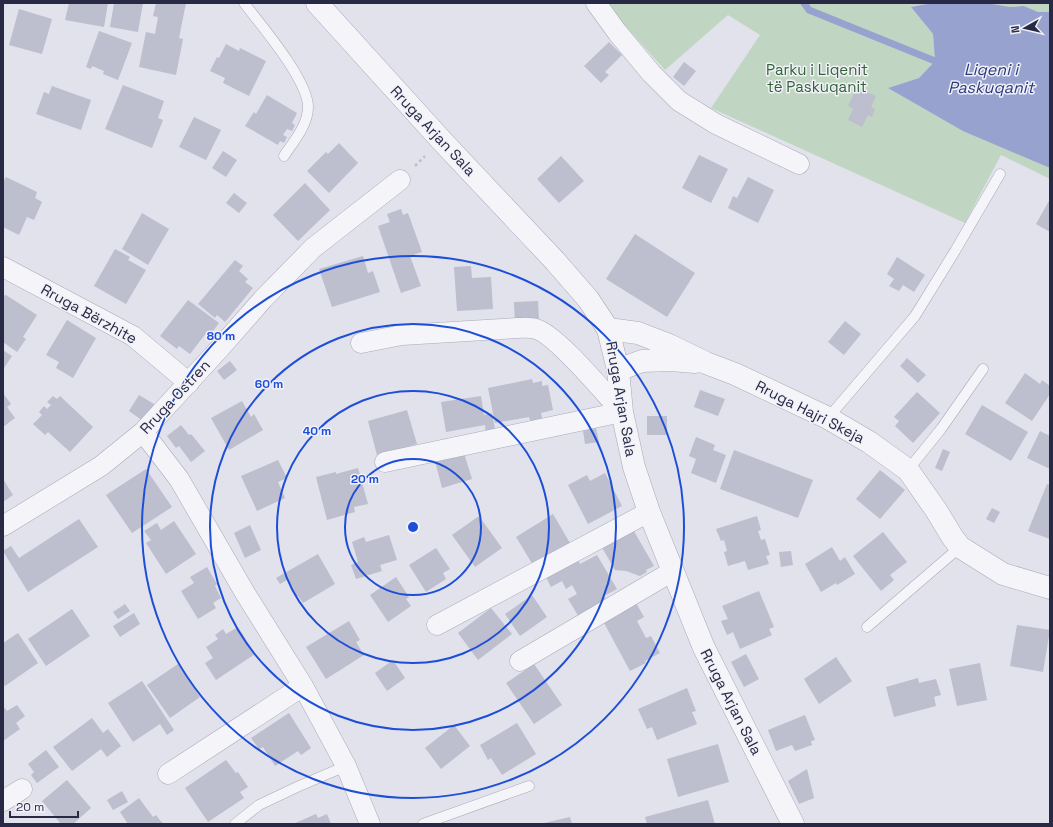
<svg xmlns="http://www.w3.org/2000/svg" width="1053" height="827" font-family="'Space Grotesk',sans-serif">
	<rect width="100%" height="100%" fill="#e1e2eb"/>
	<path fill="#c1d6c2" d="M610,3H932L911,7L933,34L935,61L919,78L888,88L1008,149L1050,168V179L1001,155L965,223L711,108L760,35L728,15L665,70L620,20L608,4Z
		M987,3H1050V12H1038L1024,6L1010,7Z"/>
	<path fill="#98a2cf" d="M932,3H987L1010,7L1024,6L1038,12H1050V168L963,131L888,88L919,78L935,61L933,34L911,7Z"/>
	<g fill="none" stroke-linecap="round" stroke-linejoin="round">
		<path stroke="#98a2cf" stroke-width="7" d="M804,3L809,10L935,61"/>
	</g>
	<path fill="#bdbece" d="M69,3H108L104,27L65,20Z
		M114,3H143L138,32L110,27Z
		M156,3H186L179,38L183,39L176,75L139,67L146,32L155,34L158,17L153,16Z
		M19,9L52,19L42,54L9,45Z
		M99,31L132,43L118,80L103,74L104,71L92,66L91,69L86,67Z
		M609,42L622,55L605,72L609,75L601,83L584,66Z
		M226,44L239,51L240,48L266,61L249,96L223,83L225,78L210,71L217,57L219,58Z
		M684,62L696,71L684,86L673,77Z
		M123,85L164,101L158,118L163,120L152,148L105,129Z
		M52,86L91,100L81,130L36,114L44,92L49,94Z
		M857,87L876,96L871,107L875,109L872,117L868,115L862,127L848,120L853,109L848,106Z
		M267,95L297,113L292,123L295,125L292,131L287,129L283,135L287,137L284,143L280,141L278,145L245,126L254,112L256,114Z
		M194,117L221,130L206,160L179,147Z
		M339,143L358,163L329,193L307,171L326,152L328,154Z
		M223,151L237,160L226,177L212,168Z
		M699,155L728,169L711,203L682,188Z
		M561,156L584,181L559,203L537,179Z
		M6,177L37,192L35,198L42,202L34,220L27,217L19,235L3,227V182Z
		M748,177L774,190L758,223L728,208L733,196L737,198Z
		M305,183L330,210L298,241L273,215Z
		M234,193L247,203L239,213L226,203Z
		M1050,199V232L1036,224Z
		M401,209L403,215L408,213L422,252L410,256L421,286L401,293L378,226L390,222L387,214Z
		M142,213L169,229L148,265L122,249Z
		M635,234L695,273L667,317L606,279Z
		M115,249L130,257L128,260L146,270L126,304L94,286Z
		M363,256L368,273L373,271L380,292L332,307L319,269Z
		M897,257L925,275L914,292L903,285L899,291L889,286L894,279L887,274Z
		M235,260L243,266L239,271L248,279L245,282L253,288L225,322L217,315L215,318L198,304Z
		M471,266L472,278L491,277L493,309L457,311L454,267Z
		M6,295L37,315L23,337L26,339L17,352L3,342V296Z
		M188,300L219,323L210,335L207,332L190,354L179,346L177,349L160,336Z
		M538,301L539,321L515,323L514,302Z
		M67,320L96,338L73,378L56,368L59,362L46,355Z
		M845,321L861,334L844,355L828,342Z
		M3,350L12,356L4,368L3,367Z
		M907,358L926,375L918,383L900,366Z
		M230,361L237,370L224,380L217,371Z
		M1025,373L1040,384L1042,380L1050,386V394L1032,421L1005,403Z
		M532,379L533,383L542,381V386L548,385L553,410L541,413L543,422L531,424L529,417L495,423L488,388Z
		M700,390L725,399L718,416L694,407Z
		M917,392L940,413L913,443L895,426L899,421L894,417Z
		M3,393L11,404L7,407L15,418L3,427Z
		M139,395L154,404L143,421L129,411Z
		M53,396L57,399L60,396L93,427L70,452L48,432L45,435L33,424L42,415L39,412L44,406L47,409L51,405L47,402Z
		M481,396L484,415L492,413L496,434L486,435L485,425L446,432L441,402Z
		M242,401L251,417L254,414L263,430L229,450L211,418Z
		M982,405L1028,432L1011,461L965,434Z
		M407,410L417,444L377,455L368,421Z
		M647,416H667V435H647Z
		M181,425L189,435L191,434L205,451L191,462L179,446L176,448L167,436Z
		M596,428L599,442L585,444L583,431Z
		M1040,431L1050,436V469L1027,458Z
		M696,437L715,445L713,450L726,455L716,483L691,473L696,459L689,456Z
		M943,449L950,452L942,471L935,468Z
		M734,450L813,480L798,518L720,489Z
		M464,453L472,479L442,488L435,461Z
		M278,460L287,478L278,482L285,498L257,511L241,476Z
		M358,468L368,504L354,507L355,512L327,520L316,477L336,472V474Z
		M146,469L172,507L132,533L106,495Z
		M880,470L905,490L880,519L856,499Z
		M605,473L622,506L588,524L568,485L587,475L590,481Z
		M3,479L13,495L3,502Z
		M1047,484L1050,485V539L1028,531Z
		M992,508L1000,512L994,523L986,519Z
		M553,514L570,543L533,565L516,537Z
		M479,516L502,548L475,567L452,535Z
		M757,516L761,530L758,531L761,540L765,539L770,555L766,556L769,564L748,570L745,561L728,566L724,552L727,551L724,540L721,541L716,529Z
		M79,519L98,547L28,592L3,551L11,546L19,558Z
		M174,521L196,554L166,574L146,543L151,540L144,531L157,523L161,530Z
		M250,525L261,550L245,558L234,533Z
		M631,526L654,566L646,570L647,572L640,576L626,571L615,570L600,544Z
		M883,532L907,562L890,575L894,580L881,591L853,556Z
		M389,535L397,560L380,565L382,571L356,579L351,565L358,562L352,542L364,537L366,542Z
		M832,547L840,561L845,557L855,574L837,585L836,583L821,592L805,564Z
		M436,548L450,569L443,573L446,579L426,592L409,565Z
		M791,551L793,565L781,567L779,552Z
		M318,554L335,584L303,603L298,596L296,597L287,580L280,584L276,578Z
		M597,555L617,589L604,596L607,601L579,617L568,599L577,594L572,585L566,589L562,581L551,587L546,577L578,560L580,564Z
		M207,567L217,584L215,586L221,598L213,603L216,608L198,619L181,591L194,583L190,577Z
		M396,577L409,597L406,599L411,606L388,622L370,595Z
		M759,591L774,627L769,629L772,635L740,649L733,632L727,635L721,621L728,619L722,606Z
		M532,595L547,617L520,636L505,614Z
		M636,603L644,617L637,621L646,638L651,636L660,653L645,661L646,663L630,671L603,621Z
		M125,604L130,611L118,619L113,612Z
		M491,608L512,634L478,660L458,633Z
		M72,609L90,636L46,666L28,639Z
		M134,613L140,624L120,637L113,626Z
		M349,621L360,640L356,642L364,655L326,679L306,647Z
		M1017,625L1050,630L1043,672L1010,666Z
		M238,627L255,654L216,680L205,663L213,658L206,647L218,639L215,635L223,629L226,634Z
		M18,633L38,663L5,686L3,682V643Z
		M746,654L759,679L744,687L731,662Z
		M836,657L852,681L819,704L804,679Z
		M393,660L405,678L387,691L375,673Z
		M980,663L987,700L957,706L949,669Z
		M178,664L200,697L170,718L147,685Z
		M534,664L562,705L534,724L506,683Z
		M918,678L919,683L936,679L941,695L934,697L936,706L894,717L886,687Z
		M142,681L174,730L167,735L160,724L133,742L108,703Z
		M687,688L696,711L692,712L697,724L657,740L652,727L647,729L638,709Z
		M17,705L25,716L16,723L20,729L3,741V706L7,711Z
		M289,713L311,748L301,755L298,751L275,766L263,747L259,749L251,738Z
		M805,715L815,740L811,741L812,745L795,751L792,745L776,751L768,730Z
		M92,718L103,733L108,729L121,746L107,757L101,749L72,771L53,747Z
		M517,723L536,754L502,775L491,758L488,760L480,745Z
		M454,725L470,746L441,769L425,748Z
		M718,744L729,782L678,797L667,759Z
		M46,750L59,767L37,783L31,775L34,772L28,764Z
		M226,760L236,773L238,772L248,787L240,792L244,798L208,822L185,788Z
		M807,769L814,798L799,804L788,781Z
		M67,780L91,808L73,824H61L42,801Z
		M122,791L128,802L113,810L107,800Z
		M139,798L153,817L156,815L163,824H128L120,812Z
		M708,800L715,824H647L645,817Z
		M316,814L318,818L327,814L331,824H293Z
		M570,817L572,824H544V823Z"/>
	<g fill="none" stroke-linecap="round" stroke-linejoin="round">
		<g stroke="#a9aab9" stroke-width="11">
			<path id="service" d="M244,3C261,25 308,80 308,107C308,125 294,141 284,156
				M828,418L915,316L955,251L1000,174
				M908,470L941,429L983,369
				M867,627L960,547
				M235,824L259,805L297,787L346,766
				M423,824L529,786"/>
		</g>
		<g stroke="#a9aab9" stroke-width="21">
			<path id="minor" d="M596,3L617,32L651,73L679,101L716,124L799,164
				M3,267L133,336L189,383
				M361,343L402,335L517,328C523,328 530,327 536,329C557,335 605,394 622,412
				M143,432L179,479L245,593L303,686L346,766L370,824
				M385,462L622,412
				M3,526L101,466L143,432L220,348L263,299L313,248L400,180
				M437,625L649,512
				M520,661L673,571
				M168,774L303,686
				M3,801L22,789"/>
		</g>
		<g stroke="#a9aab9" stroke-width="23">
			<path id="tertiary" d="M317,3L442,141L555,261L588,299L608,329L618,370L622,412L634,467L649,512L704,648L793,824
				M608,329L638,333L669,345L706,363L735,374L828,418L869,442L908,470L936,510L953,538L960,547L1003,574L1050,588
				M618,370L642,361L671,360L695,362"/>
		</g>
		<path stroke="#bfbfca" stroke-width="2.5" stroke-dasharray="3 3" stroke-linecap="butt" d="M415,166L425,156"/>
		<use href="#service" stroke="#f4f4f9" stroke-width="10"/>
		<use href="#minor" stroke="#f4f4f9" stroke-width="20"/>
		<use href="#tertiary" stroke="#f4f4f9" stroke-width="22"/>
	</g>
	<g fill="none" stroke="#1d4ed8" stroke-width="2">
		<circle cx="413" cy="527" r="68"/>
		<circle cx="413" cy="527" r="136"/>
		<circle cx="413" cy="527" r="203"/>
		<circle cx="413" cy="527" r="271"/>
	</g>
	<g text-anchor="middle" stroke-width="3" stroke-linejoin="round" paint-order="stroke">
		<g font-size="15" fill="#336238" stroke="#f1f1f8">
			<text x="817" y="75">Parku i Liqenit<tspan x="817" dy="17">të Paskuqanit</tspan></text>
		</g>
		<g font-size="15" fill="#272945" stroke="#f1f1f8">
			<text transform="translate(433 131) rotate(47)" y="5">Rruga Arjan Sala</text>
			<text transform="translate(89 314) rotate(29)" y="5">Rruga Bërzhite</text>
			<text transform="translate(175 397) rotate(-47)" y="5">Rruga Ostren</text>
			<text transform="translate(621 399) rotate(80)" y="5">Rruga Arjan Sala</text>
			<text transform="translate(810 412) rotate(27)" y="5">Rruga Hajri Skeja</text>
			<text transform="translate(731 702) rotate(63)" y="5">Rruga Arjan Sala</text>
		</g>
		<g font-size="16" font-style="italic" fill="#2c397d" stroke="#f1f1f8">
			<text x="991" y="75">Liqeni i<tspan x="991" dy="18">Paskuqanit</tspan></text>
		</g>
	</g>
	<circle cx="413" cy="527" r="6" fill="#1d4ed8" stroke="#f1f1f8" stroke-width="2"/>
	<g font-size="12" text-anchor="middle" font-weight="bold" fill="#1d4ed8" stroke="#f1f1f8" stroke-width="3" stroke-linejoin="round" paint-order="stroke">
		<text x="221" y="340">80 m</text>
		<text x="269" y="388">60 m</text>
		<text x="317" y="435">40 m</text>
		<text x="365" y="483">20 m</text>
	</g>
	<rect width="1053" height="827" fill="none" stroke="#272945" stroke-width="8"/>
	<g transform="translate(1025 28) rotate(262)" stroke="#f1f1f8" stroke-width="3" paint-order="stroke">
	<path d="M0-3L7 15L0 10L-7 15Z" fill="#272945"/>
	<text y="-6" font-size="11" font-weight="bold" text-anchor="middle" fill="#272945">N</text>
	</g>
	<path d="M10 811v6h68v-6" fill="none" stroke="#272945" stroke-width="2"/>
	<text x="16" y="811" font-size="12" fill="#272945" stroke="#f1f1f8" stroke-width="3" paint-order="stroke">20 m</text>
</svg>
